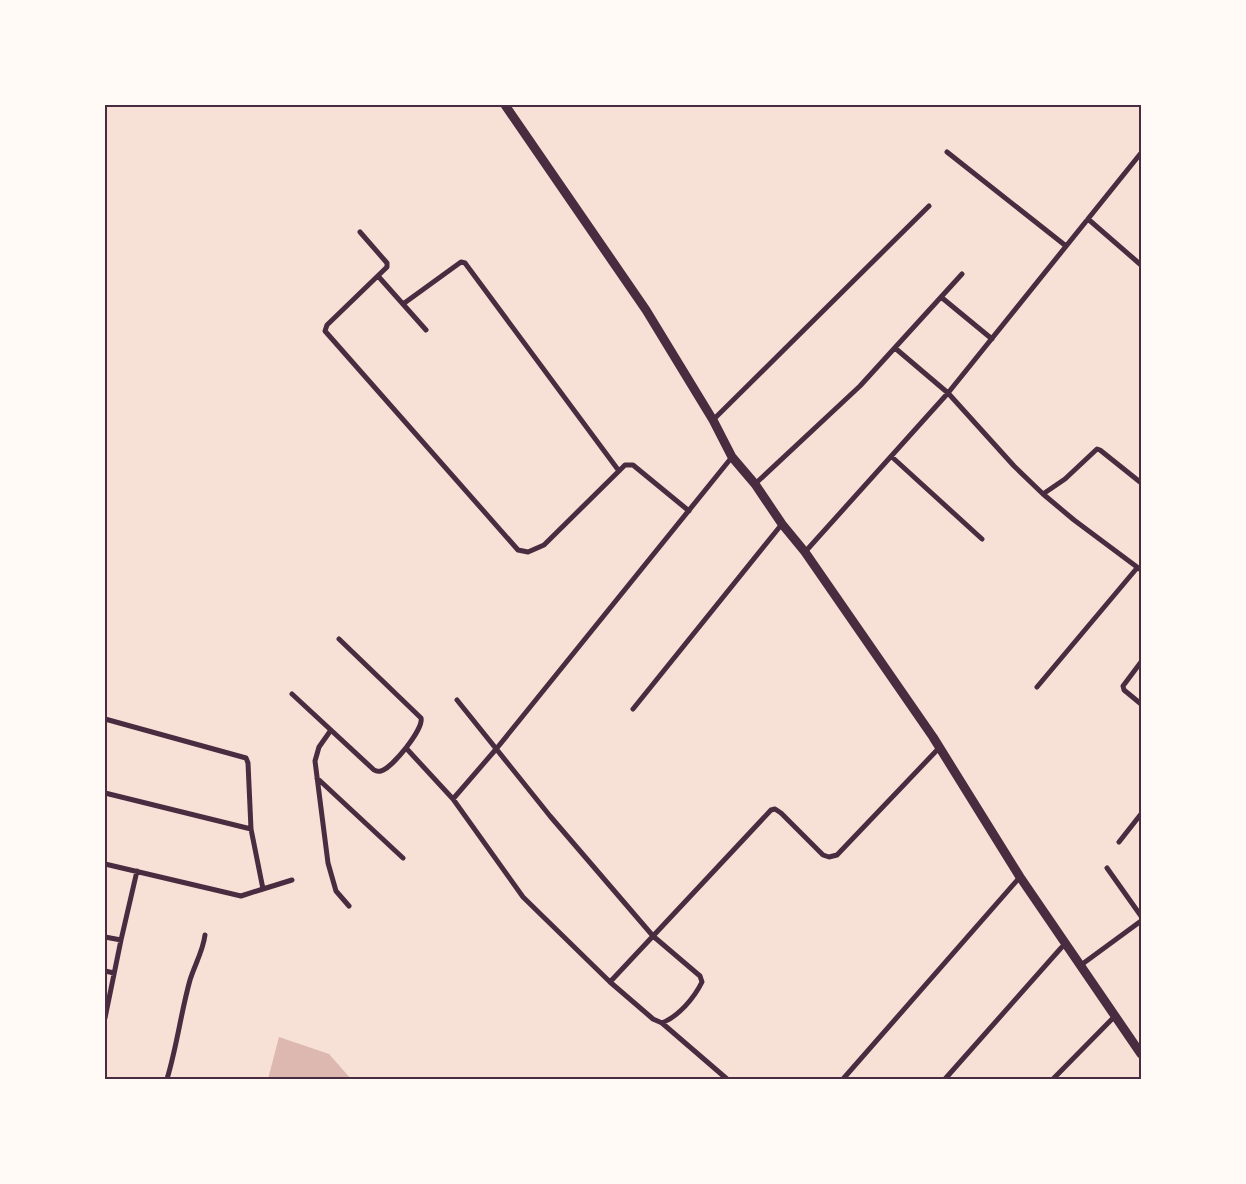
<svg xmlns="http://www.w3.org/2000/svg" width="1246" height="1184" font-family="'IBM Plex Sans',sans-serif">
	<rect width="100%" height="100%" fill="#f7e1d7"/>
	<path fill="#dcb8b0" d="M279,1037L329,1054L351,1079H268Z"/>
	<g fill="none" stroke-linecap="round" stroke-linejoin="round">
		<path stroke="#4a2c40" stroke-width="5" d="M947,152L1066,246
			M1088,219L1141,265
			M360,232L387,263V267L327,325L325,331L518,550L528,552L544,545L625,465H633L689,511
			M378,276L426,330
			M941,297L992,339
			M403,304L461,262L465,263L619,471
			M895,348L948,393L1014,466L1043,494L1074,520L1141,570
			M713,420L929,206
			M892,457L982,539
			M755,484L860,386L962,274
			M1043,494L1065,479L1097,449L1100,450L1140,482
			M805,552L948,393L1141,153
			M1141,662L1123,686L1124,690L1141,704
			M1037,687L1137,568
			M292,694L374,770C377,771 377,772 381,771C392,768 424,729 421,718L339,639
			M633,709L782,524
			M105,719L246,758L248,763L251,829L263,889L241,896L105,864
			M331,730L319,747L315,761L328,863L336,891L349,906
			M406,748L453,799L523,897L610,982L653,1019L662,1023C679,1016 694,998 702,982L700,976L653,936L550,816L457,700
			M317,778L403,858
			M105,793L251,829
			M453,799L497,748L732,457
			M1119,842L1141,814
			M1107,868L1141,916
			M263,889L292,880
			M105,937L121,940
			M1081,965L1141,921
			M105,971L114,973
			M610,982L771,810L775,809L781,813L823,855L829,857L837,855L939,748
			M105,1018L121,940L137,871
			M662,1023L727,1079
			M167,1079C177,1046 181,1012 190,980C195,964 203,951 205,935
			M843,1079L1020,877
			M945,1079L1061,948L1066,943
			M1053,1079L1115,1016"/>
		<path stroke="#4a2c40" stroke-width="9" d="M505,105L646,310L713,420L732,457L755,484L782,524L805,552L933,737L1020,877L1141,1054"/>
	</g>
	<rect width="1246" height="1184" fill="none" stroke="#fffaf5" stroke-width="212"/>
	<rect x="106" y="106" width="1034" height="972" fill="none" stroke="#4a2c40" stroke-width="2"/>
</svg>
